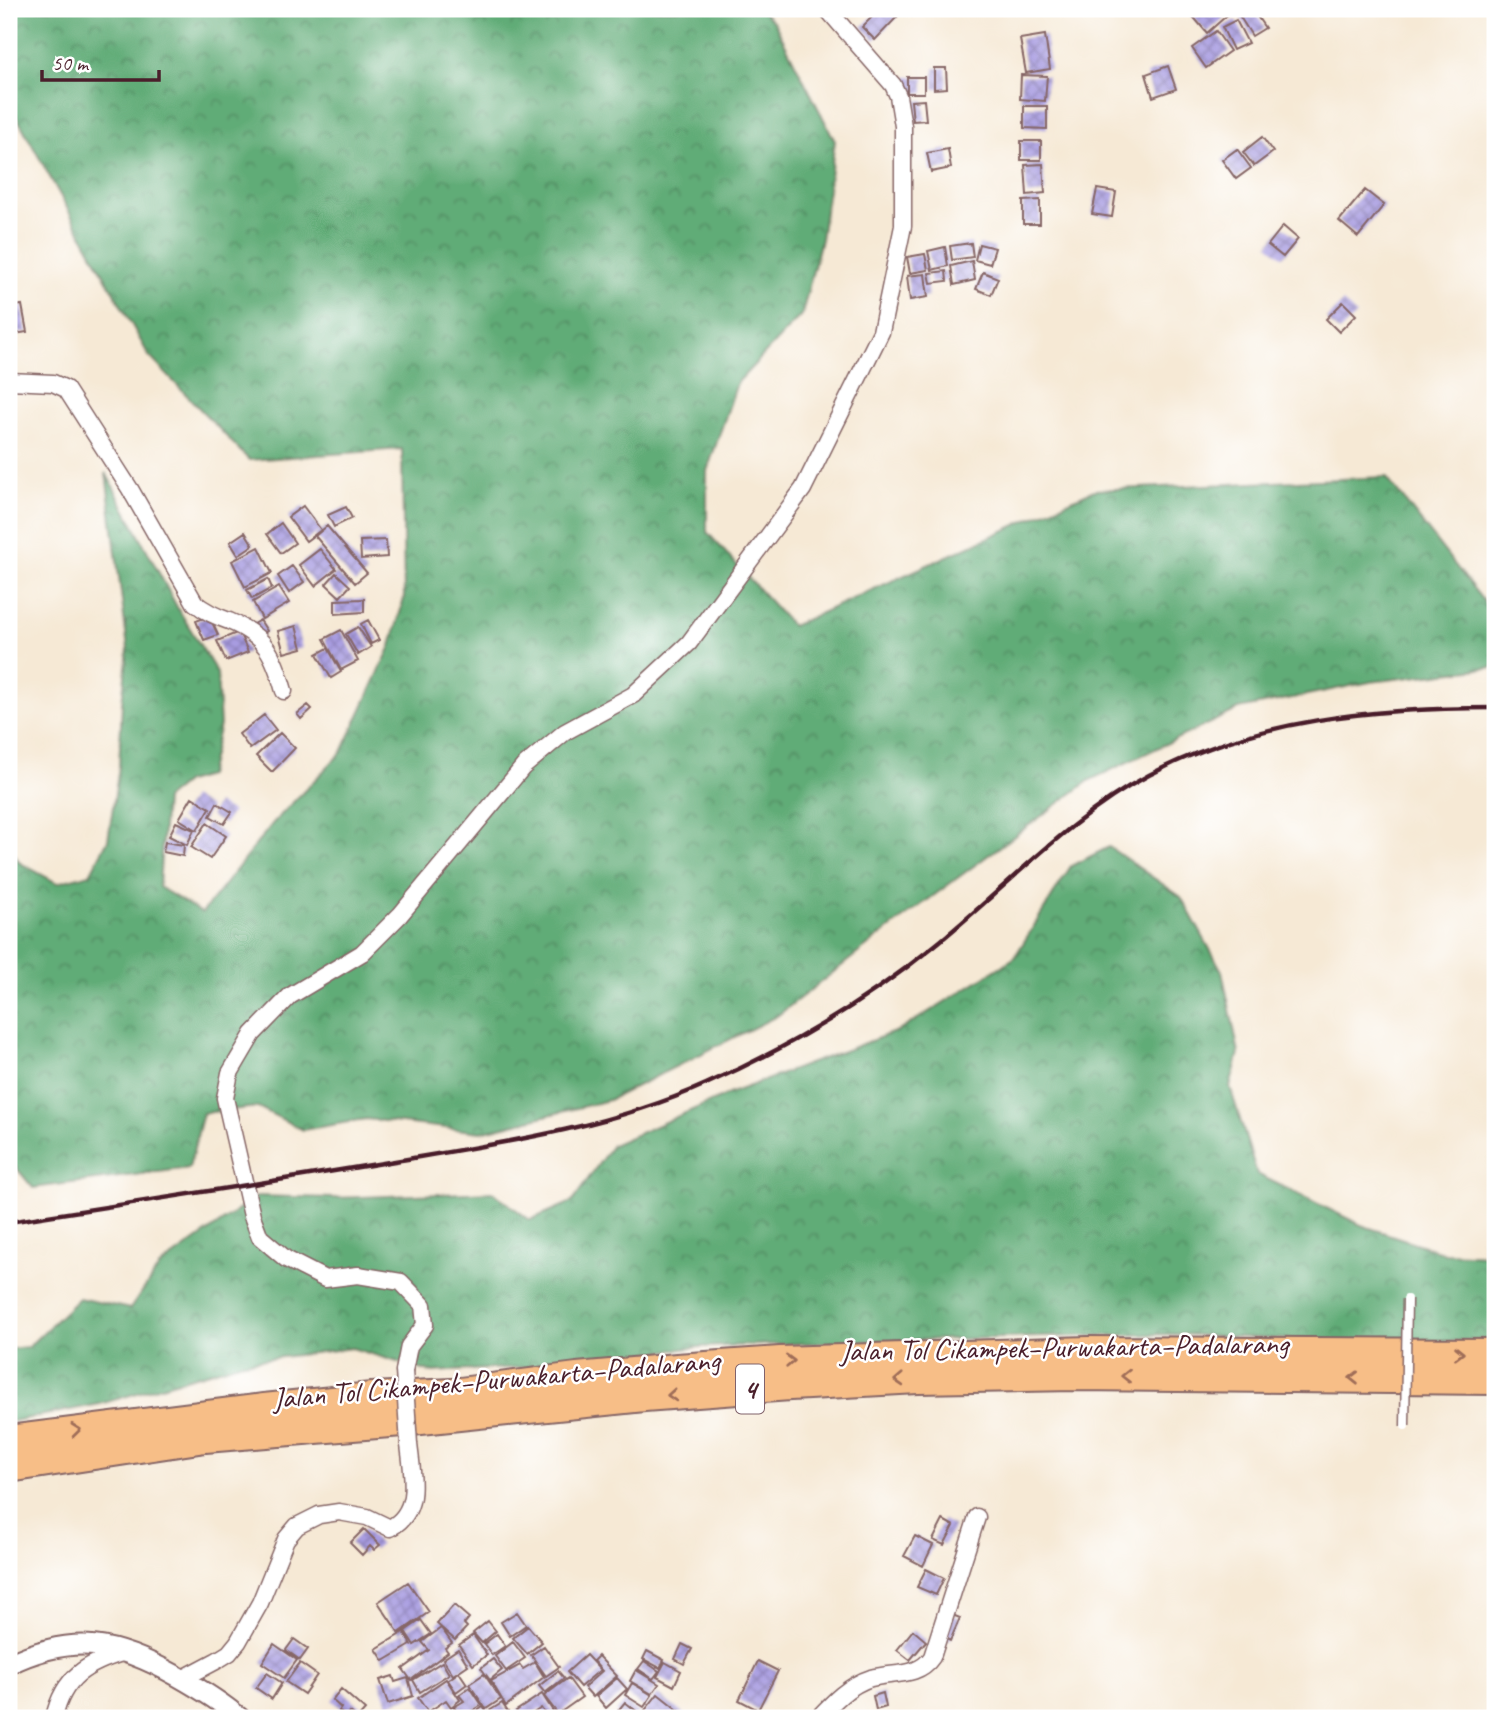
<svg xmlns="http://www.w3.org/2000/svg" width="1504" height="1727" font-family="Caveat,sans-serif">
	<defs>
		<pattern id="forest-crowns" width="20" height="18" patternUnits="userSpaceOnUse" patternTransform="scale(1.75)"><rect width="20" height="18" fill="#60ac77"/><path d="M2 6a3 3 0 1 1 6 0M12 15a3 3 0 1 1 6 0" fill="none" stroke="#518b62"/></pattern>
		<pattern id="building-cross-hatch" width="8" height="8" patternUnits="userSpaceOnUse" patternTransform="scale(1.75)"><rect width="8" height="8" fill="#a89ce1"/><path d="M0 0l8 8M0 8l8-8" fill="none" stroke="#8b7fb7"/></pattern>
	</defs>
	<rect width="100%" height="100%" fill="#fff"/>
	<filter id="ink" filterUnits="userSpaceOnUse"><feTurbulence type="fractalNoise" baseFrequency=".0143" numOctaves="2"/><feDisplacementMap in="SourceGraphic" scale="14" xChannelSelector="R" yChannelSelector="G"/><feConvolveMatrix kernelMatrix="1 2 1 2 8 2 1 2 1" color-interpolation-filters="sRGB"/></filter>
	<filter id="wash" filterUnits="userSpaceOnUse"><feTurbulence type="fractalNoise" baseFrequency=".00686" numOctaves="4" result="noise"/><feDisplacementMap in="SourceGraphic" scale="28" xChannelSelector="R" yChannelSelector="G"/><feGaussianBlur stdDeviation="1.57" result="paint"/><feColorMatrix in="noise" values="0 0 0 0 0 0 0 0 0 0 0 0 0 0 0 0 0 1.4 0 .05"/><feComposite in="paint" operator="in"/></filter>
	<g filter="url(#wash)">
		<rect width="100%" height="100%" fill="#f6e9d5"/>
		<path fill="url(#forest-crowns)" stroke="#556651" stroke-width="2" d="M9,9H760L774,22L835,141L821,239L802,314L737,383L707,471V532L792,626L1094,490L1386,477L1495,616V667L1370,682L1239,709L1090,780L902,919L777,1016L609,1100L481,1132L366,1119L303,1130L258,1107L203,1113L189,1168L33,1188L9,1159V846L20,863L57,883L90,874L108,840L119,767L122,703L128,649L106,473L177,607L217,673L220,725L208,776L186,782L165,799L159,887L202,913L273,823L342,752L391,646L404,598L402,449L249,460L149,356L9,103Z
			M1109,847L1181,897L1222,971L1239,1053L1230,1087L1257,1174L1361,1225L1445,1253L1495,1255V1340L1378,1344L1176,1334L914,1340L700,1347L528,1367L430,1372L352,1348L243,1362L100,1404L9,1422V1349L28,1347L79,1298L130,1309L160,1266L258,1196L334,1198L493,1192L530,1220L572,1202L612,1145L731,1093L900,1030L1014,958L1071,866Z"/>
		<g id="blocks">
			<path fill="url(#building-cross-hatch)" d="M880,9H889L897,17L875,40L862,27Z
				M1197,9H1234L1207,33L1191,14Z
				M1252,9L1265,28L1252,36L1240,17Z
				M1236,20L1248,43L1233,50L1222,27Z
				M1216,31L1230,51L1206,68L1192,48Z
				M1045,35L1050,69L1026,73L1020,39Z
				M1168,66L1176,89L1153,97L1146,74Z
				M934,68H946L947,88L934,89Z
				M1021,75L1047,76L1045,101L1020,99Z
				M907,77H924V93H907Z
				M924,100L926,120L913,121L911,101Z
				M1024,106H1047V129L1024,128Z
				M1262,137L1273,152L1254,166L1243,152Z
				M1021,141H1041V160H1021Z
				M948,149L951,168L931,172L927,153Z
				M1237,149L1251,168L1236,179L1222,160Z
				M1043,164L1045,193L1027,195L1025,165Z
				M1097,189L1116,192L1112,217L1092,214Z
				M1365,190L1384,205L1358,237L1339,221Z
				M1040,200V224H1023V201Z
				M1283,226L1298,239L1283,257L1268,245Z
				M971,243L973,257L952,260L950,246Z
				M979,244L995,248L990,264L975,260Z
				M945,247L948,266L932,270L928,251Z
				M925,254L928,270L910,273L907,257Z
				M972,261L975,280L954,285L951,266Z
				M946,271L947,281L931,283L929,273Z
				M983,272L998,278L991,295L976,289Z
				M925,274L928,297L910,300L907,276Z
				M1343,302L1356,315L1339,332L1326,319Z
				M22,305L27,332L9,335V307Z
				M303,506L321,530L306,541L288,517Z
				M346,507L352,518L334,527L328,515Z
				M281,523L295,543L281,553L267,534Z
				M327,526L367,573L355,583L315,536Z
				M245,532L253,545L238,555L230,542Z
				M386,540L387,557L361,559L360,541Z
				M259,547L272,573L245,587L232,561Z
				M320,549L336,569L315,586L299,565Z
				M292,566L304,582L289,593L278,576Z
				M336,573L350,586L340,597L326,584Z
				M268,579L272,588L252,599L247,590Z
				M279,587L289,603L262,619L253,602Z
				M364,599V612L335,614V600Z
				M209,616L218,635L204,640L196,621Z
				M260,620L267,631L260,636L253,624Z
				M368,620L379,640L371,644L361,624Z
				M296,626L302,648L284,653L278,631Z
				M358,627L371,647L358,655L346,634Z
				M341,630L358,661L341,670L324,639Z
				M239,632L248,652L226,661L217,641Z
				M328,648L341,672L331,678L317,654Z
				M308,705L312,709L301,719L297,714Z
				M264,715L276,730L250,749L239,734Z
				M280,733L295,748L272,772L256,756Z
				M192,797L210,808L197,830L179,819Z
				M217,803L232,812L224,824L210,816Z
				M176,822L194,830L187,845L169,836Z
				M207,823L226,836L210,859L191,847Z
				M165,842L184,845L183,856L163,852Z
				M943,1520L954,1526L944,1545L933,1540Z
				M364,1529L380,1545L374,1550L370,1546L362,1555L350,1543Z
				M915,1536L933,1545L923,1566L904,1556Z
				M926,1569L944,1578L936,1595L917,1587Z
				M408,1582L429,1612L399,1633L378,1602Z
				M454,1605L469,1618L464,1624L467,1627L455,1640L437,1624Z
				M517,1612L526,1625L510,1636L501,1622Z
				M950,1614L960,1618L950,1641L940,1636Z
				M421,1620L431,1634L414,1645L405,1631Z
				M488,1621L496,1631L482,1643L473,1633Z
				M528,1626L542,1642L527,1654L513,1638Z
				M441,1628L452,1643L445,1648L448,1652L411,1680L403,1669L429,1650L422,1642Z
				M913,1630L926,1641L910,1660L897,1650Z
				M404,1632L411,1645L384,1661L376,1649Z
				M497,1634L505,1646L492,1655L484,1644Z
				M473,1635L487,1655L473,1665L459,1645Z
				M294,1639L308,1649L300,1660L286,1650Z
				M513,1642L525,1658L506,1671L495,1656Z
				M274,1644L297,1660L284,1678L262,1663Z
				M682,1644L692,1649L684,1664L675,1659Z
				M544,1646L559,1667L546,1676L531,1655Z
				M458,1649L468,1665L453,1675L443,1659Z
				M647,1651L664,1660L660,1668L643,1659Z
				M586,1655L600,1670L580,1687L567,1672Z
				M598,1656L617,1676L593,1697L584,1687L602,1671L593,1661Z
				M493,1659L502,1670L490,1680L481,1668Z
				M644,1661L659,1671L653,1679L638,1669Z
				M758,1661L778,1671L758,1710L739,1700Z
				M442,1662L449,1674L420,1692L413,1680Z
				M535,1662L544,1677L506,1706L491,1681L520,1665L523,1669Z
				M665,1662L681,1671L674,1686L657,1677Z
				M300,1663L317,1675L304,1694L286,1682Z
				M636,1670L659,1684L652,1694L630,1681Z
				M558,1671L564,1678L545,1693L539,1686Z
				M459,1672L467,1684L456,1692L448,1680Z
				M267,1673L282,1683L272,1699L256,1688Z
				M484,1674L501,1699L486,1709L469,1684Z
				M393,1676L395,1682L408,1678L413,1696L388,1704L380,1680Z
				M568,1678L582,1697L558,1714L544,1696Z
				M617,1678L627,1689L606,1708L596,1696Z
				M446,1679L460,1700L451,1707L446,1700L428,1712L418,1698Z
				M632,1683L652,1695L644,1707L625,1695Z
				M470,1687L482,1705L461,1718L454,1707L464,1701L459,1695Z
				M341,1689L365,1710L358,1718L350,1712L346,1717L339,1711L341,1708L332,1700Z
				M883,1693L886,1707L876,1710L873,1696Z
				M542,1694L556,1716L548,1718L541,1708L526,1718H521L516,1711Z
				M658,1694L687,1717L685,1718H639Z
				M625,1702L639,1713L634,1718H623L616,1713Z
				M502,1703L512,1718H494L489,1711Z
				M483,1707L491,1718H475L472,1715Z"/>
		</g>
	</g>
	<g filter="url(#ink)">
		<use href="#blocks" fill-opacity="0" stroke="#866666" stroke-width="2"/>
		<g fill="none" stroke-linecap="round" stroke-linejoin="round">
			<g stroke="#866666" stroke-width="19">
				<path id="minor" d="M9,381L53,383L66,389L130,489L195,603C206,612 215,616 229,621C266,636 274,655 284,691
					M404,1371L409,1346L425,1325L423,1305L401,1282L358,1275L325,1279L286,1259L260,1237L252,1216L225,1098L230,1073L253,1034L290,996L362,953L400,915L523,767L565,732L633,695L689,643L803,489L881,332L903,226V126L898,96L893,85L827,9
					M182,1679L216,1661L229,1653L238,1642L260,1603L286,1539L297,1526L319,1515L339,1512L367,1517L390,1528C422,1511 412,1474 409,1444
					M54,1718C63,1677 87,1663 125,1652
					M818,1718C833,1702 849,1685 871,1678C892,1672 918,1678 932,1657L977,1517"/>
			</g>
			<g stroke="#866666" stroke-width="23">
				<path id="tertiary" d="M9,1664C74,1633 116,1642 177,1676C200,1689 220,1701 240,1718"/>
			</g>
			<g stroke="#866666" stroke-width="32">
				<path id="motorway" d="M9,1440L264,1408L372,1397L452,1393L577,1377L677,1368L780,1361L1088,1351L1495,1353
					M9,1468L205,1438L402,1422L644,1397L790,1386L918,1379L1075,1376L1495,1380"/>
			</g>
			<use href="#minor" stroke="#fff" stroke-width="16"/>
			<use href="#tertiary" stroke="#fff" stroke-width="19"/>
			<use href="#motorway" stroke="#f7be87" stroke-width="28"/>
			<path stroke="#4a1f2b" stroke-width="4.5" d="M9,1222C140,1202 270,1182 401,1160C503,1143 611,1127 706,1084C788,1048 865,1002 934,946C1005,889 1068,818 1149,775C1257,718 1376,708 1495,708"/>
			<g stroke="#866666" stroke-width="11" stroke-linecap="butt">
				<path id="service-bridge" d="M1405,1426L1407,1299"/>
			</g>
			<g stroke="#866666" stroke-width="19" stroke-linecap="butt">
				<path id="minor-bridge" d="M404,1371L409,1444"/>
			</g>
			<use href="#service-bridge" stroke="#fff" stroke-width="8"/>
			<use href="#minor-bridge" stroke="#fff" stroke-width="16"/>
		</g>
		<defs><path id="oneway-chevron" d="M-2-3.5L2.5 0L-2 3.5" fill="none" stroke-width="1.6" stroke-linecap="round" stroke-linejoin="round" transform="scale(1.75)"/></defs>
		<g stroke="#a06e59">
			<use href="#oneway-chevron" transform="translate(1459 1353) rotate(1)"/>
			<use href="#oneway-chevron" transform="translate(790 1361) rotate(-2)"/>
			<use href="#oneway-chevron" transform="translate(1126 1376) rotate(-180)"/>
			<use href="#oneway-chevron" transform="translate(1354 1378) rotate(-179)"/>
			<use href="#oneway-chevron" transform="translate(899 1380) rotate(177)"/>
			<use href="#oneway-chevron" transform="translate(672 1395) rotate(176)"/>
			<use href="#oneway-chevron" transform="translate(76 1430) rotate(-6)"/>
		</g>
	</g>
	<g text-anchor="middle" stroke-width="5" stroke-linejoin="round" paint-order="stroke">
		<rect fill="#fff" stroke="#80626b" stroke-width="2" x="736" y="1364.5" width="28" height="49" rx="5"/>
		<g font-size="28" font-weight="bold" fill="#4a1f2b">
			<text x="750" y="1399">4</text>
		</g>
		<g font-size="30" fill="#4a1f2b" stroke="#fff">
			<text transform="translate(1064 1347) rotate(-1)" y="10">Jalan Tol Cikampek–Purwakarta–Padalarang</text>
			<text transform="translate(496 1379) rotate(-5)" y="10">Jalan Tol Cikampek–Purwakarta–Padalarang</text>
		</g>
	</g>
	<rect width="1504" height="1727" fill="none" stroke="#fff" stroke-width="35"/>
	<path d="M42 70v10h117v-10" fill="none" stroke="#4a1f2b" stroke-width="3.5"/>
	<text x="52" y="70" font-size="21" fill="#4a1f2b" stroke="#ffffff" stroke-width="5" paint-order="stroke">50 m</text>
</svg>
